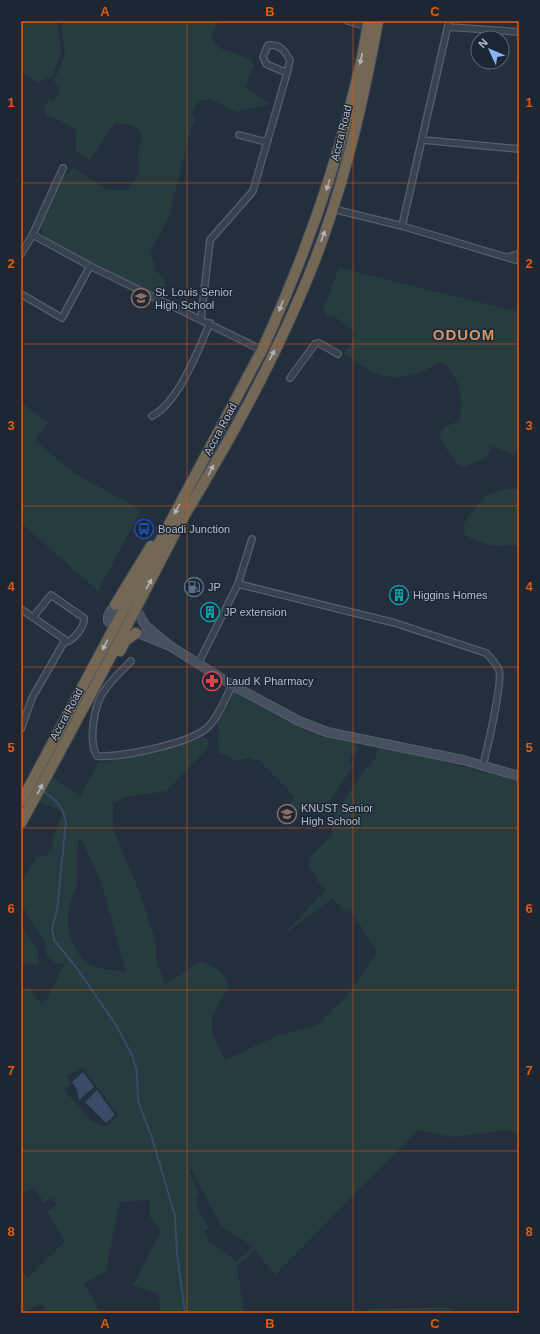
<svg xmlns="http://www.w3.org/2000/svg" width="540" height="1334" font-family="Arial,sans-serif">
	<rect width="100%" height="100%" fill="#242f3e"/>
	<path fill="#263c3f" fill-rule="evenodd" d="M21,21H58L61,55L52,76L37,83L21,72Z
		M61,21H218L211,38L219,48L251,59L254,65L245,88L270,104L237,112L211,99L198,101L192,113L196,120L191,128L169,217L150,252L152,260L155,262L154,269L165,279L166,289L163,297L85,261L45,239L40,228L57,185L74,168L107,190H128L138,176L139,163L137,156L143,133L132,125L115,123L90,160L76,151V130L59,120L46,116L44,109L49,99L53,102L58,96L59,89L54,81L65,55Z
		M339,268L519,312V358L516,364L519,370L517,399L519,400V449L513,455L492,446L486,458L465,467L459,466L444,446L440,435L444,428L460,420C463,394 461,379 441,362C424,372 398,382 378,374C367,370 355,360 344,353L357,333L335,317L326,316L323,309Z
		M21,402L48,423L35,440L74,473L141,510L98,591L21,523Z
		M506,489H519V547C511,543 506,547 498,546C485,545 475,540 465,535L463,525L471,513L486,495Z
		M233,689C275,717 305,729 354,741L353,745L359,746L356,755L351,753L349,763L354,765L323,811L313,808L308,801L296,813L288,805L295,797L257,759L255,761C249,756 245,758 238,761L219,753C215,742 220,733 218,722L231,702L229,694Z
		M204,737L209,740L207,748L167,791L126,797L113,804V828L141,896L155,939L157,962L165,985L200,961C215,966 224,972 229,987C207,1024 206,1022 225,1060L277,1036L317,1025L347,996L377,952L352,912L344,911L333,898L289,931H287L326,890L316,880L318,878L309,868L310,857L332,835V819L361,774L375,759L378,745L519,781V1134L508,1130L453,1137L418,1130L275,1275L255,1250L237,1266L243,1307L241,1313H161L158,1294L133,1285L161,1231L150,1217V1200L120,1202L106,1271L84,1284L100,1311L97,1313H50L41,1304L21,1313V1270L27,1278L65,1241L47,1212L56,1205L52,1198L44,1203L34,1187L21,1195V997L27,986L41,1004L46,1000L65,963L58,964L47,957L45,943L23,907L21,908V881L37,857L46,856L53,848L52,839L63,813L38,800L53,777L80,797L98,763L195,741ZM80,837L101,881L126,973C117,971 94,968 87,963C72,950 65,928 69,909C70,900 75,892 77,883C80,867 75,851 80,837ZM83,1068L118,1115L105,1127L92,1121L64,1090L71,1084L67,1076ZM191,1169L221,1226L253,1246L236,1261L209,1241L204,1231L209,1228L200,1213L196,1200L199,1194L189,1170Z
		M21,926L38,951L39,963L37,965L26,963L21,965Z
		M449,1307L455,1313H369L368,1309Z"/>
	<path fill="#394c67" d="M83,1072L94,1087L79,1100L77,1090L72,1082Z
		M97,1090L115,1115L106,1123L85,1102Z"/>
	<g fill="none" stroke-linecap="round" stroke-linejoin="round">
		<path stroke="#394c67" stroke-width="2" d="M43,791C57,801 61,804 66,821L57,910L52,928L54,940L76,967L116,1025L132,1055L137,1072L138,1101L153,1141L175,1216L177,1253L185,1313"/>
		<g stroke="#565f6c" stroke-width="8">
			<path id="street" d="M348,21L368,27
				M449,27L519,32
				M239,135L262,141L268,140
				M423,140L519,149
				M333,209L402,226L519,261
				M402,226L449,21
				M32,236H35L90,266L262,350
				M21,254L32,236L63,168
				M508,257L519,254
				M21,294L62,318L90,266
				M201,319L210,240L253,191L287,73L290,60C284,50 280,44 268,45L263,57L266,64L287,73
				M290,378L315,344L319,343L338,354
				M152,416C179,402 198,350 210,323
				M238,584L395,623L486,653C491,658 496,663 499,670C503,682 487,749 483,766
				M21,609L64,639V642
				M33,617L51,595L84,618C85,627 73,642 64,642
				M131,661C122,671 111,680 104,691C94,705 88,741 97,756C120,758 194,743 209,726C220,715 225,699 232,685
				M198,664L238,584L252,539
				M21,729L32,698L64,642"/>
		</g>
		<g stroke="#565f6c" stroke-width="10">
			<path id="secondary" d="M131,607L136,609L145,625L170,646L232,685L299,721L327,732L463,760L519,776
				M118,631L108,621V616L111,610L115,605L121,603
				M130,632L143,635L170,646"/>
		</g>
		<g stroke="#434c59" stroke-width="12">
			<path id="highway" d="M115,605L151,546
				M120,651L125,641L136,633
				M21,802L262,350C298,272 328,191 350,107C357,79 365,50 368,21
				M21,823C74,727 125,630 175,533C184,515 196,497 206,479C241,420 274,357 301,294C339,207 361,114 378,21"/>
		</g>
		<use href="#street" stroke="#38414e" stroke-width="5.5"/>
		<use href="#secondary" stroke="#465061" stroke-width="8"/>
		<use href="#highway" stroke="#746855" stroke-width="10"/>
	</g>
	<defs><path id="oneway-solid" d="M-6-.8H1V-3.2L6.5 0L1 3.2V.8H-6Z"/></defs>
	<g fill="#aeb4bd">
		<use href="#oneway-solid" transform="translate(361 59) rotate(102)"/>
		<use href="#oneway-solid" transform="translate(328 185) rotate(108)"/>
		<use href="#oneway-solid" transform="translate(323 236) rotate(-70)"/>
		<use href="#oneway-solid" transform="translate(281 306) rotate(111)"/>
		<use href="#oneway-solid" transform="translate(272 355) rotate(-63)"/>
		<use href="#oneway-solid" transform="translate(211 470) rotate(-63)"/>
		<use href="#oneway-solid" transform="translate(177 509) rotate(119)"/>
		<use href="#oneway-solid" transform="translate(149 584) rotate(-61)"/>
		<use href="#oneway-solid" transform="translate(105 645) rotate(117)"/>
		<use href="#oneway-solid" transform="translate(40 789) rotate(-62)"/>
	</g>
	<path fill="none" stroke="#e8590c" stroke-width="1" stroke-opacity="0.55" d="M187,21V1313M353,21V1313M21,183H519M21,344H519M21,506H519M21,667H519M21,828H519M21,990H519M21,1151H519"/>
	<defs>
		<g id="school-ring" transform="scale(1)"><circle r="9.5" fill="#1d2633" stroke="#8d6e63" stroke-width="1.5"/><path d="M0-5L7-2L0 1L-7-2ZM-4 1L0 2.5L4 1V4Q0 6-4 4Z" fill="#8d6e63"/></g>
		<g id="bus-ring" transform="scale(1)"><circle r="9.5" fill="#1d2633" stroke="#1a4fb4" stroke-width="1.5"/><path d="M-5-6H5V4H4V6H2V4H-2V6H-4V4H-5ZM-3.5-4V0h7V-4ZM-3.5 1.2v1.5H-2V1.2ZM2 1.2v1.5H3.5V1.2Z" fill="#1a4fb4"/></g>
		<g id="fuel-ring" transform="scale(1)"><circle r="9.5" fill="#1d2633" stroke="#5c6f8a" stroke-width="1.5"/><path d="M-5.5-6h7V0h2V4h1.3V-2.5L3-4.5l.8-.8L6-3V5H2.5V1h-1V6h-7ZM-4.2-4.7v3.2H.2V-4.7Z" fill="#5c6f8a"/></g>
		<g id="building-ring" transform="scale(1)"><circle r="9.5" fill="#1d2633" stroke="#0f9aa8" stroke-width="1.5"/><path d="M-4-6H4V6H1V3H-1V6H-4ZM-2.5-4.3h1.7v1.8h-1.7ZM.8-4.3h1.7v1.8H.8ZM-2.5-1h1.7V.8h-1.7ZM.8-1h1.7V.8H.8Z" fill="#0f9aa8"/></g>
		<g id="pharmacy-ring" transform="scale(1)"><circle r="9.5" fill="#1d2633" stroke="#e0444e" stroke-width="1.5"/><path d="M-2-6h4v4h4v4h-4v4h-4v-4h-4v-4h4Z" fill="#e0444e"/></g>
	</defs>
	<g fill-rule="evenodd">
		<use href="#school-ring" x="141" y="298"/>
		<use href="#bus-ring" x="144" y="529"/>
		<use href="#fuel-ring" x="194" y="587"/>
		<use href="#building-ring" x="399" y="595"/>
		<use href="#building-ring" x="210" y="612"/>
		<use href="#pharmacy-ring" x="212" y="681"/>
		<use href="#school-ring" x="287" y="814"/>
	</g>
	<g text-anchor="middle" stroke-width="3" stroke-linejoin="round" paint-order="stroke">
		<g font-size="11" fill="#b4bcc9" stroke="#1d2633">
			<text transform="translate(341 133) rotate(-76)" y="4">Accra Road</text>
			<text transform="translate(220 429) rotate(-62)" y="4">Accra Road</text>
			<text transform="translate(66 714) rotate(-62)" y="4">Accra Road</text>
		</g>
		<g font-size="11" fill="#b4bcc9" stroke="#1d2633" text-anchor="start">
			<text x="155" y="296">St. Louis Senior<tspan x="155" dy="13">High School</tspan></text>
			<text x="158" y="533">Boadi Junction</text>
			<text x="208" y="591">JP</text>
			<text x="413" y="599">Higgins Homes</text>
			<text x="224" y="616">JP extension</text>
			<text x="226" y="685">Laud K Pharmacy</text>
			<text x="301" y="812">KNUST Senior<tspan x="301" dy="13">High School</tspan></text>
		</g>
		<g font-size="15" font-weight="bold" letter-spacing="1" fill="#d59563" stroke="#1d2633">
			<text x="464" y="340">ODUOM</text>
		</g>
	</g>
	<rect width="540" height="1334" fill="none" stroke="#1d2633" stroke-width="44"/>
	<g transform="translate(490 50) rotate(314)"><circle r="19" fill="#1d2633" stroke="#59626f"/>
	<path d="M0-3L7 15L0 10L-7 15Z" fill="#8ab4f8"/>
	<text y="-6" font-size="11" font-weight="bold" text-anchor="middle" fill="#b4bcc9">N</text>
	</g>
	<rect x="22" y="22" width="496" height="1290" fill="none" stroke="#e8590c" stroke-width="1.5"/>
	<g font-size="13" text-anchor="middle" font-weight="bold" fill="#e8590c">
		<text x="105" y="16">A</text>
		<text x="270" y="16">B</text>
		<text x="435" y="16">C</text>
		<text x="11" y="107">1</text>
		<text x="529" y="107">1</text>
		<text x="11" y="268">2</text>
		<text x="529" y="268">2</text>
		<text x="11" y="430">3</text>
		<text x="529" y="430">3</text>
		<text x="11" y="591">4</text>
		<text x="529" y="591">4</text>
		<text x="11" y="752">5</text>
		<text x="529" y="752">5</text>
		<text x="11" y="913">6</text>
		<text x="529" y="913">6</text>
		<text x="11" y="1075">7</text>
		<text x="529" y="1075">7</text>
		<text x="11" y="1236">8</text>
		<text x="529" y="1236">8</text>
		<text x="105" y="1328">A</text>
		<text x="270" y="1328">B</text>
		<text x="435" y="1328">C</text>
	</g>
</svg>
